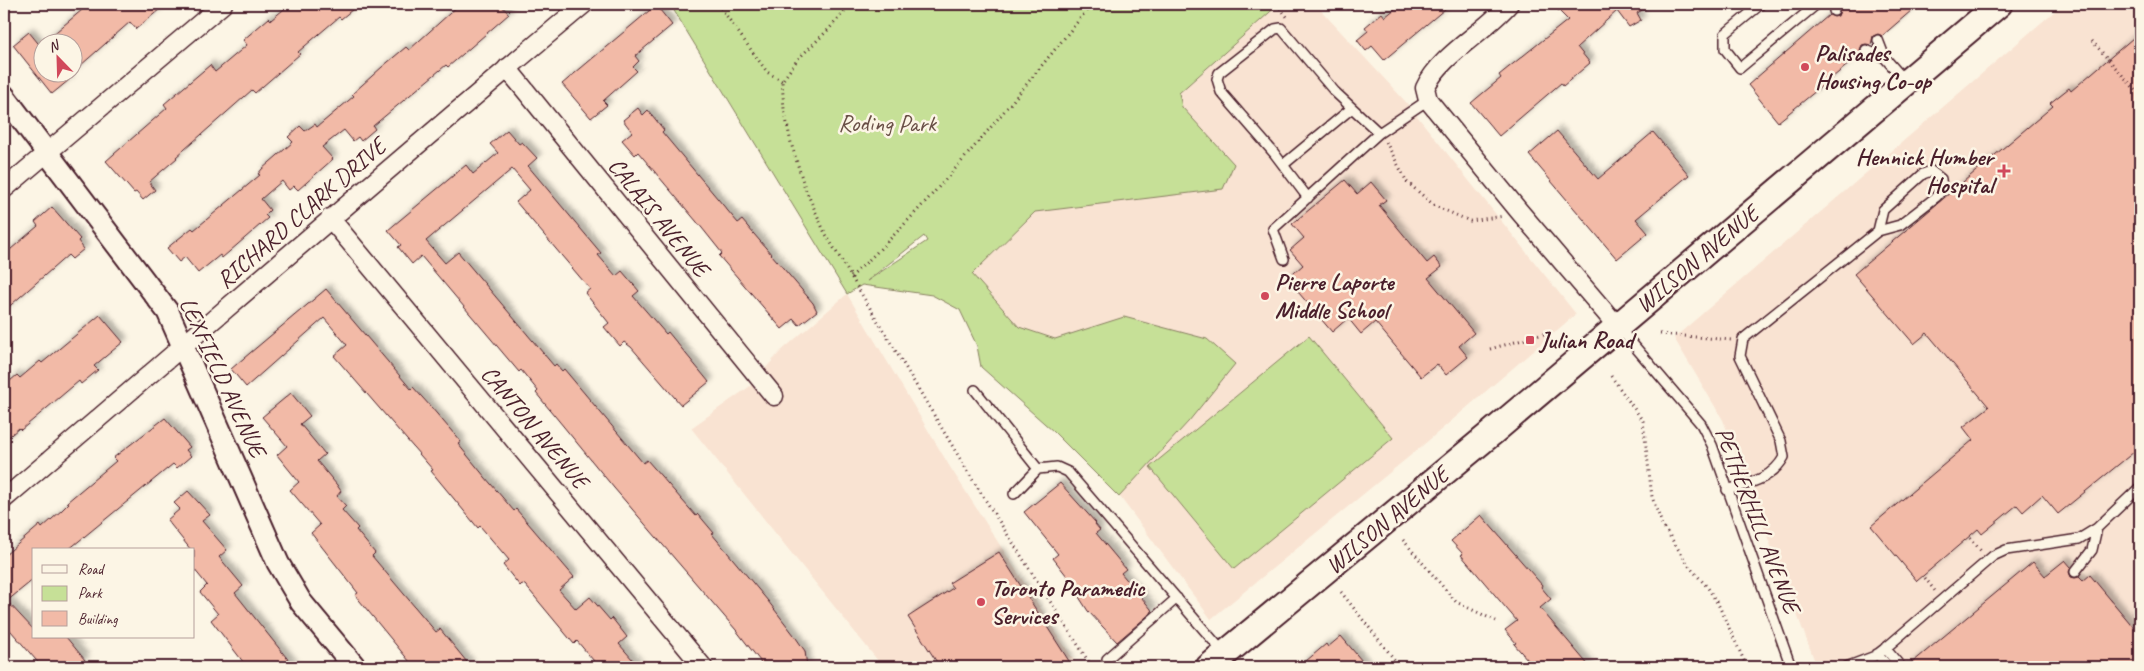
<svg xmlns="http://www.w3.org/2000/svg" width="2144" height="671" font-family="Caveat,sans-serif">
	<defs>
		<filter id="shadow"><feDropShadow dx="4.5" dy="-4.5" stdDeviation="2.5" flood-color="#0004"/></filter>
	</defs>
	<rect width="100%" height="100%" fill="#fcf5e5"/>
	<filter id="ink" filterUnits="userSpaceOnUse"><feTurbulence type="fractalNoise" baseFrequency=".02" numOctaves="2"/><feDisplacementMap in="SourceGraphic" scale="10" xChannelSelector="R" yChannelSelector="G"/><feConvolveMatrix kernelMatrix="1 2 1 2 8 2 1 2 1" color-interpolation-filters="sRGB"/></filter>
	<g filter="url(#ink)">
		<path fill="#f9e3d2" d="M1279,4H1315L1405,101L1576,314L1422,446L1211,619L956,277L1189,84Z
			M2063,4H2140V667H1817L1723,420L1674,338Z
			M847,294L950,467L1078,667H883L691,428L749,387L780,352Z"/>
		<path fill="#c6e097" stroke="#888061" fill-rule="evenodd" d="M670,4H1279L1179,93L1182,107L1234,164L1223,189L1035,212L972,274L1019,327L1055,339L1124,317L1207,339L1235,364L1189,421L1119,497L1053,431L981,367L977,346L960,310L932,295L862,285L847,294ZM924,236L927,241L867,281Z
			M1309,336L1393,438L1234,569L1150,467Z"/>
		<path fill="#f2baa7" stroke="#4a1f2b" filter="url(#shadow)" d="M89,4H166L136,29L130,22L72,73V42H44Z
			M290,4H359L341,19L339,17L298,52L300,54L255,93L252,90L176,157L177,158L149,182L155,190L143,200L136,192L134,193L106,161L167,108L164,104L210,65L215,72L247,45L243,40L269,18L271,20Z
			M460,4H500L509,14L448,67L446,65L373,126L375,129L361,141L358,137L353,141L344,130L322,147L333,159L298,190L294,186L289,190L282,181L261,199L270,210L265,215L268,218L222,258L220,255L198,273L185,257L179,262L167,248L192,228L194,230L260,175L258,174L262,169L293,142L288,137L300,126L305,131L315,124L317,127L354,96L352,94L382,67L406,47L409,50Z
			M1401,4H1451L1384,60L1372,46L1366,51L1357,40L1368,31L1365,27L1382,13L1385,17Z
			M1565,4H1653L1637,13L1641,20L1629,27L1617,11L1577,47L1590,63L1563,86L1561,83L1499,136L1471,103L1501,78L1499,75L1568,20L1558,10Z
			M1842,4H1919L1882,36L1878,34L1873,36L1871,45L1866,44L1862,45L1860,50L1861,54L1778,122L1748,85L1829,15L1834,17L1838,16Z
			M656,5L672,25L635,56L639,61L633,67L637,71L603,101L607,105L591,118L562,84Z
			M29,32L42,48V72H63L69,80L52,94L13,45Z
			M2140,32V447L2058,514L2042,495L2023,512L2017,505L1982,534L1978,529L1917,581L1871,526L1973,440L1963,427L1989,407L1927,333L1914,344L1854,274L2053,106L2050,103L2069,88L2071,91Z
			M638,108L643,115L648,110L664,130L662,132L738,223L742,220L813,303L817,311L799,325L794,319L782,329L719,256L722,253L702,228L638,152L635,155L622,140L632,132L623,120Z
			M507,130L519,144L522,142L537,158L528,166L601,253L598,255L616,276L622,271L639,291L633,296L666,334L668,332L709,382L681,405L631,347L624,342L620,346L604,327L609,323L585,293L590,289L516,202L530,190L512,169L426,241L445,263L458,252L554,366L556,364L562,371L564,369L643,463L647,460L696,516L698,514L714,533L712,534L768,601L794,635L805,651L807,667H761L760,661L736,630L614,488L536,393L538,391L521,370L519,372L421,256L412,264L398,247L401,245L388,230L466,165L473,174L498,153L490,144Z
			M1557,131L1598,179L1653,132L1689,175L1636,219L1648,233L1617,259L1529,155Z
			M1345,180L1357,194L1371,182L1386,200L1379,205L1427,263L1434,257L1442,267L1428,278L1474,333L1459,346L1468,357L1446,375L1437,364L1421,377L1375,322L1361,334L1348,318L1332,332L1287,279L1303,265L1290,250L1304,238L1292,224Z
			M52,207L80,239L78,241L84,249L72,259L68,255L4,311V255L38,226L35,222Z
			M326,289L411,389L413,387L431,407L461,442L458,444L485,477L514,511L516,509L574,577L559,590L576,609L590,597L610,620L612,618L627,637L619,644L639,667H599L577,641L574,644L525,585L522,584L520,586L503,565L509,560L480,526L478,528L431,471L433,470L334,356L347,345L324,318L246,387L231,369Z
			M100,315L123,342L94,366L98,370L81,384L79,381L21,430L19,428L4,441V386L17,375L20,378L40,361L42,363Z
			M291,393L310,416L300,424L325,454L317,461L337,485L341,491L337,496L346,506L342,510L358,528L356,530L375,553L372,556L436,632L440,629L471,667H414L355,595L358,593L311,533L320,525L290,490L299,482L277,455L287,446L262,417Z
			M165,418L190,447L186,450L191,456L177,468L173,464L68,550H34V579L7,601L34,630V637H66L85,660L76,667H42L4,623V556L40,525L42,528L62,510L69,503L67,502L116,461L113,458Z
			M1060,483L1096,523L1095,524L1100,530L1096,533L1126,569L1121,573L1151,609L1152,612L1117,642L1088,611L1079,597L1085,592L1070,580L1053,558L1058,554L1024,512Z
			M188,491L210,515L202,521L227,550L219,557L243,586L235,593L294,667H247L211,620L218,614L200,592L207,585L194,569V550H191L167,520L180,509L174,503Z
			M1481,515L1542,585L1541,587L1551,599L1540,608L1590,667H1534L1514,644L1516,643L1505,630L1517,621L1461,555L1463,554L1451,541Z
			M999,552L1069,661L1059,667H940L908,617L953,588L949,583Z
			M2065,560L2071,567L2069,572L2071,577L2075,578L2079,577L2083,581L2090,575L2140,635V661L2132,667H1907L2033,562L2045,576Z
			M1341,636L1367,667H1299L1326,644L1328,647Z"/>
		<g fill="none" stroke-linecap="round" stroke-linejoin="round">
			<g stroke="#4a1f2b" stroke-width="12">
				<path id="service" d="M1761,4L1725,34V49L1740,68L1817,4
					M1834,4V11
					M1878,40L1885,58L1906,82
					M1866,50L1885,58
					M1283,165L1352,108
					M1308,198L1274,153L1221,92L1217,79L1219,73L1275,29L1281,28L1335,92L1379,133
					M1284,259L1273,229L1379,133L1428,100
					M1619,328L1701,424L1712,445L1791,667
					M975,390L1038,469L1057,467L1068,472L1223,652
					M1727,490C1750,483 1772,479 1784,457L1781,441L1740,356L1743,339L1878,231L1900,225L1936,197L1942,190L1941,179L1931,171L1923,174L1883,210L1878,231
					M1014,494L1038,469
					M2075,572L2092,550L2097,528
					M1885,648L1901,667
					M1877,654L1889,667
					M1107,659L1177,598
					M1846,667L1875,656L1888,646L1993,556L2006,550L2079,539L2097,528L2140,487"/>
			</g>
			<g stroke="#4a1f2b" stroke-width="21">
				<path id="minor" d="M1509,4C1485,32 1440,55 1425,88L1428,100L1519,211L1617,326
					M507,68L774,396
					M4,189L223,4
					M330,218L703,667
					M4,499C198,334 389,167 584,4"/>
			</g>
			<g stroke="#4a1f2b" stroke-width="25">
				<path id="tertiary" d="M4,96L168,312L278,563L301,602L355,667"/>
			</g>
			<g stroke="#4a1f2b" stroke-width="29">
				<path id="secondary" d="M1209,667L1494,431L1999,4"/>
			</g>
			<path stroke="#4a1f2b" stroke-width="3" stroke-dasharray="1 4" stroke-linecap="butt" d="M718,4L767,72L782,81
				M851,4L829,29L798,59L782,81L784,109L791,143L805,188L825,233L974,482L1092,667
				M1277,4L1288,18
				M2092,41L2140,95
				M1386,142L1407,182L1435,206L1470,221L1504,216
				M851,277C940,194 1015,98 1092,4
				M1660,334L1732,340
				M1490,349L1551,332
				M1611,376L1643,421L1652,497L1662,524L1689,566L1708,588L1719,606L1747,667
				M1970,538L1981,551
				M1403,540L1456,602L1496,621
				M1925,578L1935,591
				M1341,592L1398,664L1403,667
				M2138,633L2140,631"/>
			<use href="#service" stroke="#fcf5e5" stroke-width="9"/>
			<use href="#minor" stroke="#fcf5e5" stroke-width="18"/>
			<use href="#tertiary" stroke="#fcf5e5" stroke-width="21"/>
			<use href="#secondary" stroke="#fcf5e5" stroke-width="25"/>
		</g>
	</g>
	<g fill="#d1495b" stroke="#fcf5e5" stroke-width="2">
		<circle cx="1805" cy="67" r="5"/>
		<path d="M2001.5 163.5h5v5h5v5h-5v5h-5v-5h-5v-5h5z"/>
		<circle cx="1265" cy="296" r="5"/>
		<rect x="1525" y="335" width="10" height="10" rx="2.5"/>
		<circle cx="981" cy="602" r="5"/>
	</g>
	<g text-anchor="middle" stroke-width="5" stroke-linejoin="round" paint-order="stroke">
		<g font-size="24" font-weight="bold" fill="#4a1f2b" stroke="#fcf5e5" text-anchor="start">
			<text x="1815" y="61">Palisades<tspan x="1815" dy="28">Housing Co-op</tspan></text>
			<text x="1993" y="165" text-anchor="end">Hennick Humber<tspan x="1993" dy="28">Hospital</tspan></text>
			<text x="1275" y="290">Pierre Laporte<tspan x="1275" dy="28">Middle School</tspan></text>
			<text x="1540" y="348">Julian Road</text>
			<text x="991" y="596">Toronto Paramedic<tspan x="991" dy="28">Services</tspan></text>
		</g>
		<g font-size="24" fill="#694f46" stroke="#fcf5e5">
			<text x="887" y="131">Roding Park</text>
		</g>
		<g font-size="24" fill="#4a1f2b" stroke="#fcf5e5">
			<text transform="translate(301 213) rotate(-41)" y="8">RICHARD CLARK DRIVE</text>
			<text transform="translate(659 217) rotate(51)" y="8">CALAIS AVENUE</text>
			<text transform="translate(1697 259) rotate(-40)" y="8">WILSON AVENUE</text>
			<text transform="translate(223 377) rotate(65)" y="8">LEXFIELD AVENUE</text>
			<text transform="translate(535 427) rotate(50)" y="8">CANTON AVENUE</text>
			<text transform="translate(1387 520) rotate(-40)" y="8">WILSON AVENUE</text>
			<text transform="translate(1758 520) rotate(69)" y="8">PETHERHILL AVENUE</text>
		</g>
	</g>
	<rect width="2144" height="671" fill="none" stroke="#fcf5e5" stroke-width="20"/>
	<rect x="10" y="10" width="2124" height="651" fill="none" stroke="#4a1f2b" stroke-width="2" filter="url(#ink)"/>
	<rect x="32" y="548" width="162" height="90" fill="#fcf5e5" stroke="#b59f9b"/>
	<rect x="42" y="565" width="25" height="8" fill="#fcf5e5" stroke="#b59f9b"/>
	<text x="78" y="574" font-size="15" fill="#4a1f2b">Road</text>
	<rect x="42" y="586" width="25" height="15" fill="#c6e097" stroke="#b59f9b"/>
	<text x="78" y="598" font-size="15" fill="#4a1f2b">Park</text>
	<rect x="42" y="611" width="25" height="15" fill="#f2baa7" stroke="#b59f9b"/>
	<text x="78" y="624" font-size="15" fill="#4a1f2b">Building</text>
	<g transform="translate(58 58) rotate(337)"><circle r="24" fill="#fcf5e5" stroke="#b59f9b"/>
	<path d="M0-4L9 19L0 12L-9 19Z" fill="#d1495b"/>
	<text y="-8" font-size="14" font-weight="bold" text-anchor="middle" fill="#4a1f2b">N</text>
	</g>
</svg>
